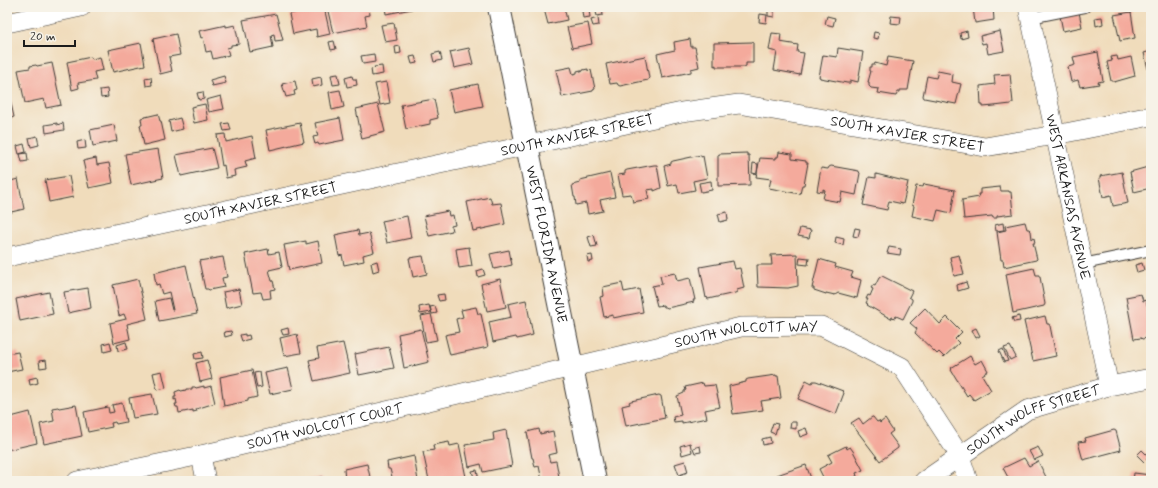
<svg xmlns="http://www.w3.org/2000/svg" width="1158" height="488" font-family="Mynerve,sans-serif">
	<rect width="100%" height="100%" fill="#f7f3e8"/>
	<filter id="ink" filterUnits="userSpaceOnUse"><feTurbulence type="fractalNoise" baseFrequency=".025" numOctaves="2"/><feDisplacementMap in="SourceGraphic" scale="8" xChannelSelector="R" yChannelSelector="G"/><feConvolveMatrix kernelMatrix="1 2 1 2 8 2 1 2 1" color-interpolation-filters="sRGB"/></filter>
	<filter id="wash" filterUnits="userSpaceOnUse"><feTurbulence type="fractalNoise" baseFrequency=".012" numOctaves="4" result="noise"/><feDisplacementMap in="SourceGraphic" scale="16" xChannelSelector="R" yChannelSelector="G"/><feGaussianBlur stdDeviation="0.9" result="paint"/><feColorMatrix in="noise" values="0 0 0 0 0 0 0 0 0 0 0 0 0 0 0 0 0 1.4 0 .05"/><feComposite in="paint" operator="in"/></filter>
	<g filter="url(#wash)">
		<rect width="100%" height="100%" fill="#f0dcbb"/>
		<g id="blocks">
			<path fill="#f4aa9c" d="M311,7H324L330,34L317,37L316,29L293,34L289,14L311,9Z
				M327,7H369L370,15L365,16L367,26L333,33Z
				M385,7H411L412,9L386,14Z
				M555,7H564L567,20L548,24L544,9Z
				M602,7L603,15L597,16L595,8Z
				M973,7H993L994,20L975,23Z
				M589,10L590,17L583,18L582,11Z
				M768,10L774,11V17L768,16Z
				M1079,12L1082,27L1063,31L1060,16Z
				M1131,12L1135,38L1120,41L1114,15Z
				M276,14L283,40L275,41L274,34L271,35L273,47L250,52L243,20Z
				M760,14L767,15L766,23L759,22Z
				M827,16L835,18L833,26L825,24Z
				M891,16L901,17L900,24L890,23Z
				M1102,17L1103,24L1096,26L1095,18Z
				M598,18L599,25L593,26L591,20Z
				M394,23L397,40L385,42L381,25Z
				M588,23L592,44L572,48L567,27Z
				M226,25V27L235,25L239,44L231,45V47L227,48L229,55L213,59L211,51L206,52L203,37L201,38L199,31Z
				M967,31L968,37L961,39L960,33Z
				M1000,31L1004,51L988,54L986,43L982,44L980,36Z
				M874,32L879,33L878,39L873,38Z
				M772,33L781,34L780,42L798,45L797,52L804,53L800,75L774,70L777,52L769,50Z
				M176,34L180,55L169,57L172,71L160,74L153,39Z
				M690,39L691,47H695L699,67L691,69V72L662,78L657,54L675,50L674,42Z
				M334,41L336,49L331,50L329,42Z
				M753,42V63H746V66L744,67H716V65L714,66V43Z
				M141,43L145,65L113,72L108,50Z
				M400,46L401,53L396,54L395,47Z
				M469,48L473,64L454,68L450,52Z
				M838,48L863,52L858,82L850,80V83H847L820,78V77H819L823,55L837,57Z
				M1151,51V72L1149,73L1144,53Z
				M440,52L442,60L434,62L432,54Z
				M1098,52L1103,81L1098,82L1099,84L1080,87L1078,80L1071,82L1068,67L1075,65L1073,57Z
				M374,54L375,62L363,64L361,56Z
				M415,56L417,63L412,64L410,57Z
				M645,56L649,78L648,79V80L620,86L618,85L617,83L610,84L606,64Z
				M1117,56L1118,60L1131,57L1135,76L1114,82L1113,81H1111L1107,62L1112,61L1111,57Z
				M91,57L92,59L100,57L103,70L94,72L96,80L78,83L79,88L72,90L67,62Z
				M888,57L913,61L908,90H900V92H898L896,96L878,93L879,89L871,88L869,86V82H868L871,71H870V67H872V64H875V63L886,66Z
				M52,63L61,105L46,108L44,99L25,103L18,70L30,68V66L36,65L37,66Z
				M382,66L383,74L372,76L371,69L375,68L374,67Z
				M571,67L573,74L577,73V71L581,70V72L583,71V70L588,69V71L591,70L595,89L593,90V91L562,97L556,70Z
				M938,71L953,74L952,82L961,84L956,104L924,98L923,96L927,76L936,78Z
				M338,74L340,84L333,85L331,75Z
				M1010,74L1013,103H1011V104L994,106L983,107V105H981L980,86L995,84L994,75Z
				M224,76L226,83L212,86L210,80Z
				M352,76L353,79H356L357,85L347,87L345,78Z
				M151,77L152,85L146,86L145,78Z
				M321,77L322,85L313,87L312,79Z
				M295,81L297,90L294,91L295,95L286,97L282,84Z
				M386,82L390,103L380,105L375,84Z
				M478,84L483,106L454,112L449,90Z
				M107,89L108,97L101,98L100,90Z
				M7,90H8L14,117L7,119Z
				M340,90L344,107L332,110L329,92Z
				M203,92L204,99L199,100L197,93Z
				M221,96L224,109L209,112L206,100Z
				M434,99L438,118L430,120V124L406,129L401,105Z
				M205,104L208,120L194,123L191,107Z
				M378,104L385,132L370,136V137L362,139L356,109Z
				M158,114L160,121H161L165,140L144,145L140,125H142L141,118Z
				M180,118L183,129L171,132L169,121Z
				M340,118L344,140L319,145L318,143L315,144L313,137L318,136L315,123Z
				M57,123V125L63,123L64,130L46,133L45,125Z
				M229,123L231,130L224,131L222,124Z
				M300,123L304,142L270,150L266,130Z
				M114,125L117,141L93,146L90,130Z
				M225,134L226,142L252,136L256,158L245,161L247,167L234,170L235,176L226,178L224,165L222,166L217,135Z
				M37,136L39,145L31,147L29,138Z
				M85,140L86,148L78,149L77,142Z
				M24,144L26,152L19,154L17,146Z
				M212,148L217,168L181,176L176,155Z
				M158,149L163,178L131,185L125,154Z
				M779,152L792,154V159L806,161V163H808L804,185H802L800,194L769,188L771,179L756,177L760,158L776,159V157H778Z
				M27,153L28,161L22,162L20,154Z
				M747,153V155H749L750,185L718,186V155H719V154Z
				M701,155V157L703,156L707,178L693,181L695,190L679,193L677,184L668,186L664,166L671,164V162L673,161Z
				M96,158L97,165L109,163L113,183L89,188L83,161Z
				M753,163L758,164L757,174L752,173Z
				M654,165H657L661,188L654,191V189L647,190L649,199L633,202L631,194L622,195L618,175L625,174V171L627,170Z
				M831,166L859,171V172L860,173L856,195L842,192L840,202L823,199L825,190L823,189V192L817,191L821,168L828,169L829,167Z
				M1148,167L1149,169L1151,168V188L1134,192L1130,172Z
				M1122,172L1128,203L1113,206L1111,195L1103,197L1099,178H1101L1100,176Z
				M610,173L615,197L600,200L603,211L588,214L586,203L576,205L575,197H574L572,185L580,183V180Z
				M876,174L908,182L903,204L889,201L887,210L863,205L869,177L876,178Z
				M69,176L73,197L49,202L45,180Z
				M18,179L24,209L7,213V182Z
				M711,181L712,190L701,192L699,183Z
				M924,184L955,190L951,213L938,210L935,221L912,216L914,206L912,205L916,186L923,187Z
				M1000,187L1001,191H1009V192H1011L1013,214L997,216V218H993L992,216L964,219L962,200L979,197L978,194H980V189Z
				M490,197L492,204L501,203L505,224L473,231L467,202Z
				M448,211L449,216L453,215L455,225L451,226L452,231L429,236L424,216Z
				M727,212L728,220L720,222L718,214Z
				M407,216L411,238L387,243L382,221Z
				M1025,222L1027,229H1029L1031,231L1032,239L1034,238L1035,243H1033L1037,259L1036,260L1004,267L1003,260H1001L997,232L1006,230L1005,226Z
				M1003,223L1004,230L996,231L995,225Z
				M800,228L811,230L809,238L798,236Z
				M855,228L860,229L858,237L853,236Z
				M358,230L359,235L369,233L374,252L363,255L364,261L344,265L342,255L339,256L335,235Z
				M594,235L597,246L591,247L588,237Z
				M836,237L844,239L843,245L835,243Z
				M306,241V244L318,241L322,263L289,270L284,245Z
				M469,247L472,266L459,268L456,249Z
				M889,247L901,249L900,255L887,253Z
				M268,249L269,254L279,252L282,267L269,270L272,281H273L275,289L270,290L271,298L263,299L261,292L253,293L245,254Z
				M509,250L512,265L494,269L490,254Z
				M797,254L798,286L788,288L758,287L757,265H772L771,255Z
				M592,255L593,261L588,262L587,256Z
				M959,255L964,274L954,276L950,257Z
				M423,256L427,274L413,277L409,258Z
				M223,257L227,277L222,278L224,287L209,290L208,289H205L199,261Z
				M800,257L809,258L808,265L799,264Z
				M819,259L836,264L835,267L853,272L851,277L861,280L857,298L838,293L835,295L826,293V294L814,290V288H812Z
				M377,261L379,270L373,272L371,263Z
				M733,261L735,269L740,268L744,288L737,290V292L735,293L708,299L707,297L706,298L700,267Z
				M1142,263L1144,270L1137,272L1135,265Z
				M186,265L197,314L159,321L155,301L169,298L172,310H173L169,292L162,294L159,284L156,285L154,273Z
				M1034,268L1036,275H1039V277H1040L1045,304L1044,306L1013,313L1006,274Z
				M483,269L485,275L478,277L477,271Z
				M675,273L677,281L690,278L695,300H693L694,302L667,308L666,307H664L663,305L657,306L652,286L662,284L660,276Z
				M882,276L912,291L909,297L912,299V301L903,319L896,316L895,318L892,317L891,319L867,305L868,304L866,303L868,299H866L868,295L870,296L873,289L871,288L873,285L875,286L879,278Z
				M138,279L147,319L127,324L130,339L114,343L110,323L126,319L124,314L119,316L113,285Z
				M500,279L506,307L487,311L481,284Z
				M966,282L968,288L958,291L957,285Z
				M622,283L624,292L639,289L643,312L613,318V315L604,317L600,297L604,296L603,287Z
				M88,288L91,308L68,313L64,292Z
				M239,289L242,304L226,308L223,292Z
				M49,292L53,314L20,321L16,299Z
				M444,294L445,300L439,301L437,295Z
				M1141,294L1143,301L1146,300L1151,321V336H1146L1147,338L1142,339L1141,338L1134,339L1126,297Z
				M526,300L533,335L517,339L516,337L493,342L489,322L511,317L508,304Z
				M429,305L431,312L420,314L419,307Z
				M435,306L437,313L432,314L430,307Z
				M476,307L478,314H481L488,347L450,355L445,335L459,332L456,319L463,317L461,310Z
				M925,308L940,324L947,317L962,332L955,339L959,343L944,357L939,352L937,354L935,352L915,333L917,329L910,323Z
				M431,314L437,340L426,342L421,316Z
				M1019,316L1020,321L1014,322L1012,318Z
				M1045,316L1047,324H1049L1050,326L1056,356L1033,361L1024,321Z
				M288,328L289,334L283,335L281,330Z
				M976,328L980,336L976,338L972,330Z
				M421,329L429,362L404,368L398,334Z
				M231,331L232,335L225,337L224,332Z
				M245,334V336L249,335L250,339L242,341L240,335Z
				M297,334L301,353L284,356L280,338Z
				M110,342L112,350L104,352L103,344Z
				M126,342L128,349L118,351L117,345Z
				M343,343L350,373L314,381L309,360L319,358L317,348Z
				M1010,346L1016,357L1010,360L1004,348Z
				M389,347L394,368L359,375L355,354Z
				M1003,349L1008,361L1004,362L999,351Z
				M18,352L22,369L7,372V354Z
				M202,352L203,358L195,359L194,354Z
				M970,356L975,364L982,360L988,371L982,375L991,390L974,400L969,394L967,396L951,370L952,369L951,368Z
				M46,360L47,367L40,368L39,361Z
				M207,360L212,379L200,382L196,363Z
				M288,368L293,389L270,394L265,373Z
				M252,370L257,397L248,399V401L224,406L220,377Z
				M162,371L166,388L157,390L153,373Z
				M260,372L262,387L257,388L254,373Z
				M776,375V376H778L781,398L761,401L763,410L733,414L729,386L746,382V380L748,379Z
				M37,377L38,383L30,385L29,379Z
				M806,380L812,383L813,381H816L843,391L842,392L844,393L836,414L798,399Z
				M703,383L704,386L715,385L720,407L705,410L707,418L682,423V421L674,422L673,417L681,415L677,396L684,393V391L686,390L685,387Z
				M204,386V388L211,386L215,403L196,409L197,411L193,412V410L179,413L178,407H176L175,404H177L176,399L174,400V397H176L175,392L180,390L181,391L186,390V389H192V387H195L196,388Z
				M152,394L157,414L133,418L129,398Z
				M659,395L661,396L665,418L626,426L622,406L630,404L629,402L631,401Z
				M122,403L126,422L116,424L115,422L111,423L112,427L88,432L84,412L108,407L109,413L114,412L112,405Z
				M76,405L82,436L44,444L40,424L54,421L52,408L58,407L59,408Z
				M30,412L37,443L7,450V418Z
				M872,417H873L877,422L879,421L880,423L885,419L893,431L889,434L898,446V448L880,461L851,423L859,418L863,424Z
				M791,422H796V429L790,428Z
				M773,423L778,424L775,434L770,432Z
				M806,428L808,434L800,437L798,431Z
				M539,429L540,434L553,431L557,453L548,455L550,462L556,461L559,477L542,481L539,466L535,467L533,458H532L527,432Z
				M506,430L512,466L483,472L481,464L469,467L465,445L494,440L493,433Z
				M1114,430L1116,431L1121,450L1083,460L1078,442L1086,441L1085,438Z
				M770,437L771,443L763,445L762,439Z
				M449,442L450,446L459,444L466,477L445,481H438V478L429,480L423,452L434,450L433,445Z
				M690,443L692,452L682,455L680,446Z
				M700,446L701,452L695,453L693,448Z
				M846,446L847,449L850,447L853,451L863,470L856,473L857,476L848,481H825L819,469L832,462L828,455Z
				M1038,447L1043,456L1034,460L1029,451Z
				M1142,450L1149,457L1144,462L1137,455Z
				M414,456L418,481H393L390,469H388L387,462Z
				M1024,458L1029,466L1038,461L1048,481H1010L1003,468Z
				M685,461L688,472L679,475L675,464Z
				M367,464L371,481H345L344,469Z
				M806,465L812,481H779L777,475Z
				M477,470L479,481H475L472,471Z
				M1134,473L1151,475V481H1133Z
				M322,477L323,481H305V480Z"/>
		</g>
	</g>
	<g filter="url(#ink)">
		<use href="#blocks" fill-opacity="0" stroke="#3c3934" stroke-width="1"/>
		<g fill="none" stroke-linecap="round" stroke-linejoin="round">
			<g stroke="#3c3934" stroke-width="12">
				<path id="service" d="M1030,18L1085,7
					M1083,264L1151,250"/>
			</g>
			<g stroke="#3c3934" stroke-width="20">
				<g id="minor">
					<path id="s1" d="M1028,7L1109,386"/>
					<path d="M7,23L81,7"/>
					<path id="s2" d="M7,257L682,112L739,104L985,147L1055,135L1151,116"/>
					<path d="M201,455L206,481"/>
					<path id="s3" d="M77,481L201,455L741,327L821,326L902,367L960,456L968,481"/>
					<path id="s4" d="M924,481L1027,410L1109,386L1151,378"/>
				</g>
			</g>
			<g stroke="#3c3934" stroke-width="24">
				<g id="tertiary">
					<path id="s5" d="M499,7L595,481"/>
				</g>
			</g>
			<use href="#service" stroke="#fff" stroke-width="10"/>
			<use href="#minor" stroke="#fff" stroke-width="19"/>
			<use href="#tertiary" stroke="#fff" stroke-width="22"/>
		</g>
	</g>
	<g text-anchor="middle" stroke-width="3" stroke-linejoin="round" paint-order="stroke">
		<g font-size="14" fill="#1c1c1c" stroke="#f7f3e8">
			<text dy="5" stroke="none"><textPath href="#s2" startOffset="919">SOUTH XAVIER STREET</textPath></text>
			<text dy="5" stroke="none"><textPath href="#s2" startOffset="583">SOUTH XAVIER STREET</textPath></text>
			<text dy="5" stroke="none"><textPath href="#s1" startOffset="194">WEST ARKANSAS AVENUE</textPath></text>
			<text dy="5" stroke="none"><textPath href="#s2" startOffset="259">SOUTH XAVIER STREET</textPath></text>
			<text dy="5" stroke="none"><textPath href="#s5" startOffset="242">WEST FLORIDA AVENUE</textPath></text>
			<text dy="5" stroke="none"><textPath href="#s3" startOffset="686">SOUTH WOLCOTT WAY</textPath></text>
			<text dy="5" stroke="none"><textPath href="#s4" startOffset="127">SOUTH WOLFF STREET</textPath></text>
			<text dy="5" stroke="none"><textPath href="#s3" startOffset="254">SOUTH WOLCOTT COURT</textPath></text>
		</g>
	</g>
	<rect width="1158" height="488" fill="none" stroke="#f7f3e8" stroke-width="24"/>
	<path d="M24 40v6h51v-6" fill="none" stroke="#1c1c1c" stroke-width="2"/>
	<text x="30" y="40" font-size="12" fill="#1c1c1c" stroke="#f7f3e8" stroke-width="3" paint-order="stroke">20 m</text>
</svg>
